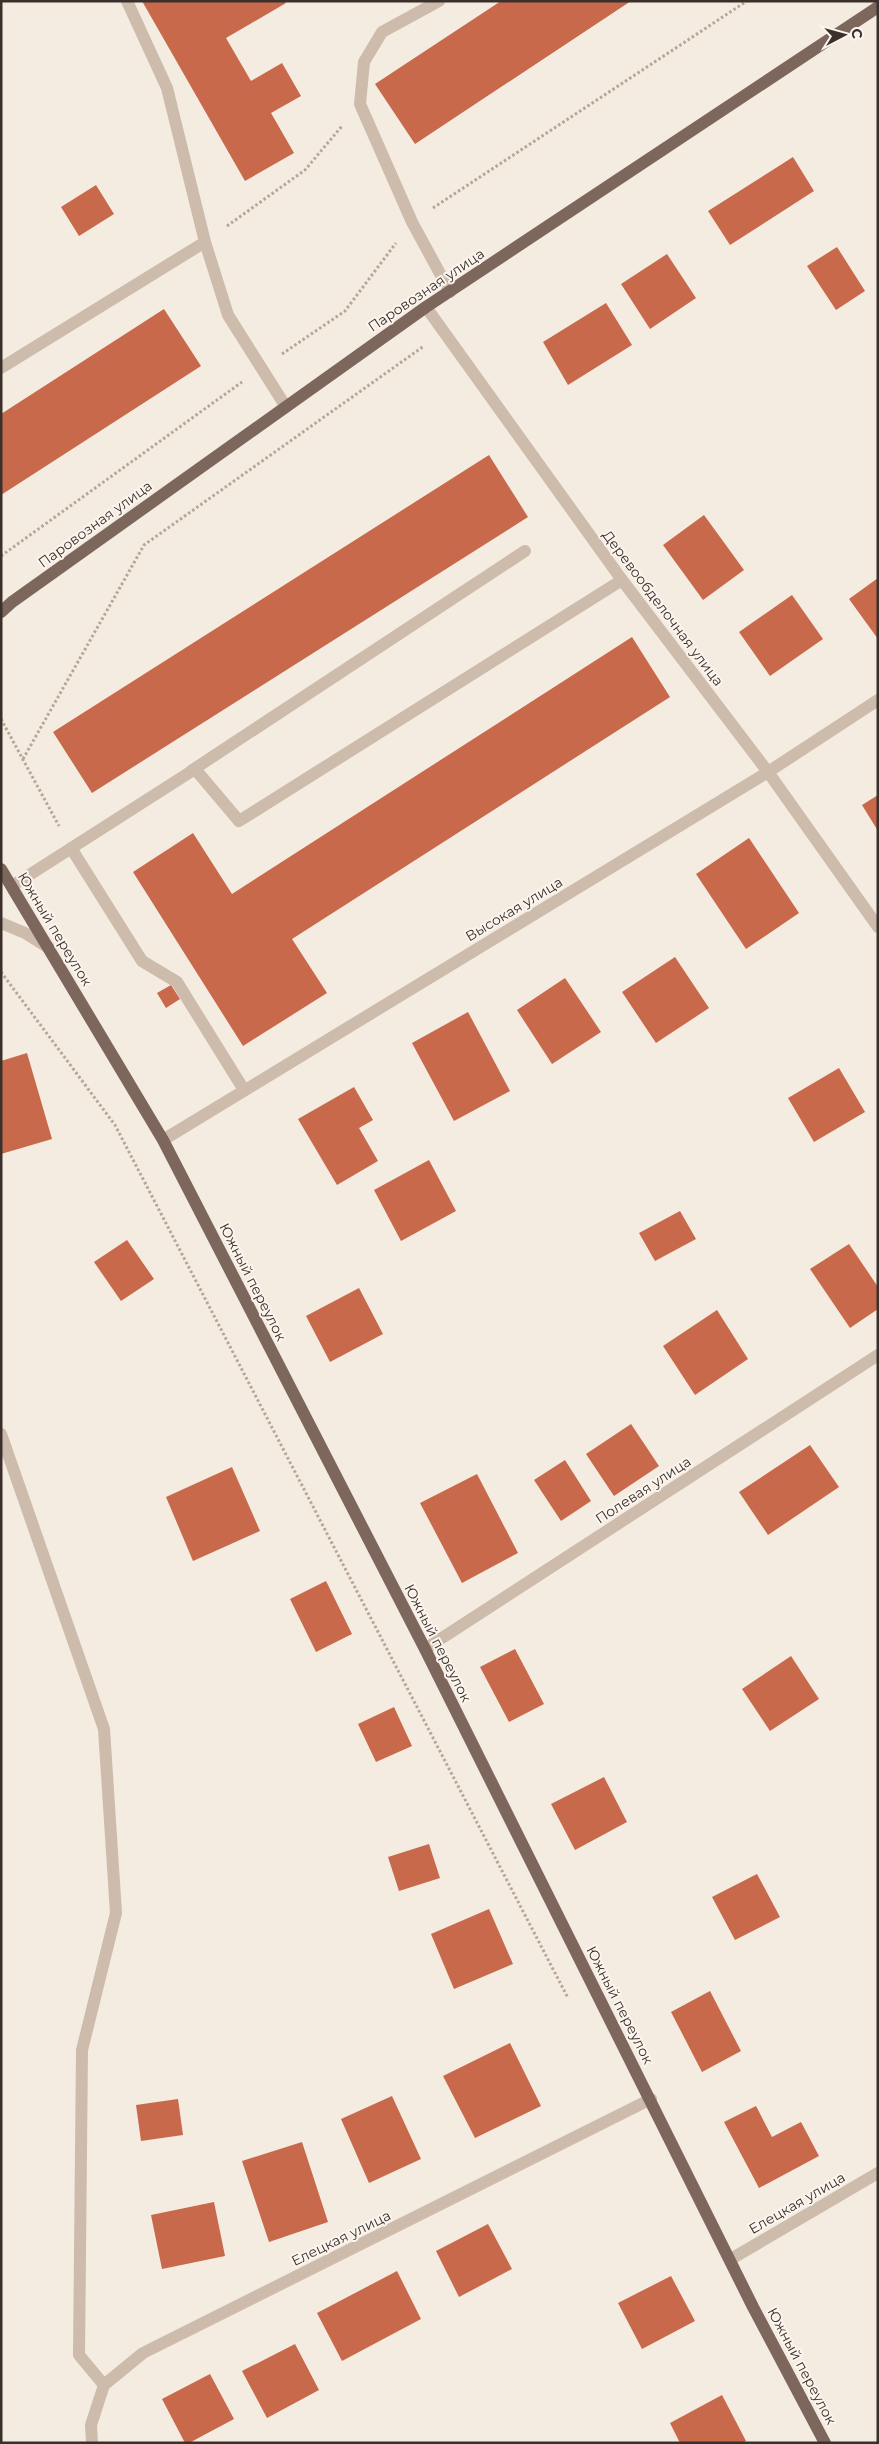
<svg xmlns="http://www.w3.org/2000/svg" width="879" height="2444" font-family="Montserrat,sans-serif">
	<rect width="100%" height="100%" fill="#f4ebe1"/>
	<path fill="#c8694b" d="M142,1H284L286,3L226,38L251,81L282,63L301,96L271,113L294,153L245,181Z
		M501,1H631L415,144L375,84Z
		M793,157L814,191L730,245L708,211Z
		M96,185L114,214L79,236L61,207Z
		M837,247L865,291L836,310L807,266Z
		M667,254L696,298L650,329L621,284Z
		M606,303L632,345L568,385L543,342Z
		M164,309L201,366L1,495V414Z
		M489,455L528,517L92,793L53,732Z
		M704,515L744,570L703,600L663,545Z
		M878,578V639L849,599Z
		M792,595L823,639L770,676L739,632Z
		M632,637L670,697L292,939L327,993L243,1046L133,872L193,833L232,894Z
		M878,795V831L862,805Z
		M749,838L799,913L746,949L696,874Z
		M675,957L709,1008L656,1043L622,992Z
		M565,978L601,1032L552,1064L517,1010Z
		M171,985L180,999L166,1008L157,993Z
		M468,1012L510,1091L454,1121L412,1043Z
		M27,1053L52,1139L1,1154V1061Z
		M839,1068L865,1112L814,1142L788,1098Z
		M354,1087L373,1120L359,1128L378,1161L337,1185L298,1119Z
		M429,1160L456,1211L401,1241L374,1190Z
		M680,1211L696,1239L655,1261L639,1233Z
		M127,1240L154,1279L121,1301L94,1262Z
		M849,1244L878,1287V1309L850,1328L810,1269Z
		M359,1288L383,1334L330,1362L306,1316Z
		M717,1310L748,1359L695,1395L663,1346Z
		M631,1424L659,1466L614,1496L586,1454Z
		M810,1445L839,1487L768,1535L739,1492Z
		M565,1460L591,1501L561,1521L534,1480Z
		M232,1467L260,1531L193,1561L166,1497Z
		M477,1474L518,1553L462,1583L420,1503Z
		M326,1581L352,1634L316,1652L290,1599Z
		M515,1649L544,1704L509,1722L480,1667Z
		M791,1656L819,1699L770,1731L742,1689Z
		M394,1707L412,1746L376,1762L358,1724Z
		M604,1777L627,1822L575,1850L551,1804Z
		M429,1844L440,1878L399,1891L388,1857Z
		M757,1874L780,1917L735,1940L712,1897Z
		M489,1909L513,1964L454,1989L431,1934Z
		M710,1991L741,2051L702,2072L671,2012Z
		M510,2043L541,2106L475,2138L443,2076Z
		M392,2096L421,2159L369,2183L341,2119Z
		M178,2099L183,2135L141,2141L136,2105Z
		M756,2106L772,2137L801,2122L819,2156L759,2188L724,2122Z
		M302,2142L328,2222L269,2242L242,2161Z
		M214,2202L225,2256L162,2269L151,2215Z
		M488,2224L512,2269L459,2297L436,2251Z
		M397,2271L421,2319L342,2361L317,2313Z
		M671,2276L695,2321L642,2349L618,2303Z
		M295,2344L319,2390L267,2418L242,2371Z
		M210,2374L234,2419L189,2443H185L162,2399Z
		M722,2395L746,2441L742,2443H680L670,2423Z"/>
	<g fill="none" stroke-linecap="round" stroke-linejoin="round">
		<path stroke="#b9a596" stroke-width="3" stroke-dasharray="2.5 2.5" stroke-linecap="butt" d="M433,208L747,1
			M227,226L305,170L342,126
			M282,354L345,311L396,243
			M1,556L242,382
			M1,719L59,826
			M23,759L144,545L424,346
			M1,972L115,1125L568,1998"/>
		<path stroke="#cdbbac" stroke-width="12" d="M127,1L167,88L205,242L228,315L286,407
			M439,1L382,32L364,62L360,104L412,222L450,292
			M426,307L622,580L768,772L878,927
			M1,368L205,242
			M191,771L525,551
			M71,848L142,961L177,982L244,1090
			M12,886L195,769L239,821L622,580
			M1,923L25,933L49,948
			M163,1140L768,772L878,700
			M1,1434L104,1729L116,1913L82,2050L79,2355L104,2385
			M425,1649L878,1355
			M731,2259L878,2173
			M92,2443L91,2425L104,2385L143,2353L651,2099"/>
		<path stroke="#7d675c" stroke-width="12" d="M1,612L12,602L426,307L878,7
			M1,869L163,1140L425,1649L753,2307L825,2443"/>
	</g>
	<g text-anchor="middle" stroke-width="4" stroke-linejoin="round" paint-order="stroke">
		<g font-size="14" fill="#3b302b" stroke="#fbf5ee">
			<text transform="translate(426 290) rotate(-34)" y="5">Паровозная улица</text>
			<text transform="translate(95 524) rotate(-36)" y="5">Паровозная улица</text>
			<text transform="translate(663 608) rotate(53)" y="5">Деревообделочная улица</text>
			<text transform="translate(514 909) rotate(-31)" y="5">Высокая улица</text>
			<text transform="translate(55 929) rotate(59)" y="5">Южный переулок</text>
			<text transform="translate(253 1282) rotate(63)" y="5">Южный переулок</text>
			<text transform="translate(643 1490) rotate(-33)" y="5">Полевая улица</text>
			<text transform="translate(438 1643) rotate(63)" y="5">Южный переулок</text>
			<text transform="translate(620 2005) rotate(63)" y="5">Южный переулок</text>
			<text transform="translate(797 2203) rotate(-30)" y="5">Елецкая улица</text>
			<text transform="translate(341 2238) rotate(-26)" y="5">Елецкая улица</text>
			<text transform="translate(802 2366) rotate(62)" y="5">Южный переулок</text>
		</g>
	</g>
	<rect width="879" height="2444" fill="none" stroke="#3b302b" stroke-width="5"/>
	<g transform="translate(844 35) rotate(84)" stroke="#fbf5ee" stroke-width="4" paint-order="stroke">
	<path d="M0-4L9 19L0 12L-9 19Z" fill="#3b302b"/>
	<text y="-8" font-size="14" font-weight="bold" text-anchor="middle" fill="#3b302b">С</text>
	</g>
</svg>
